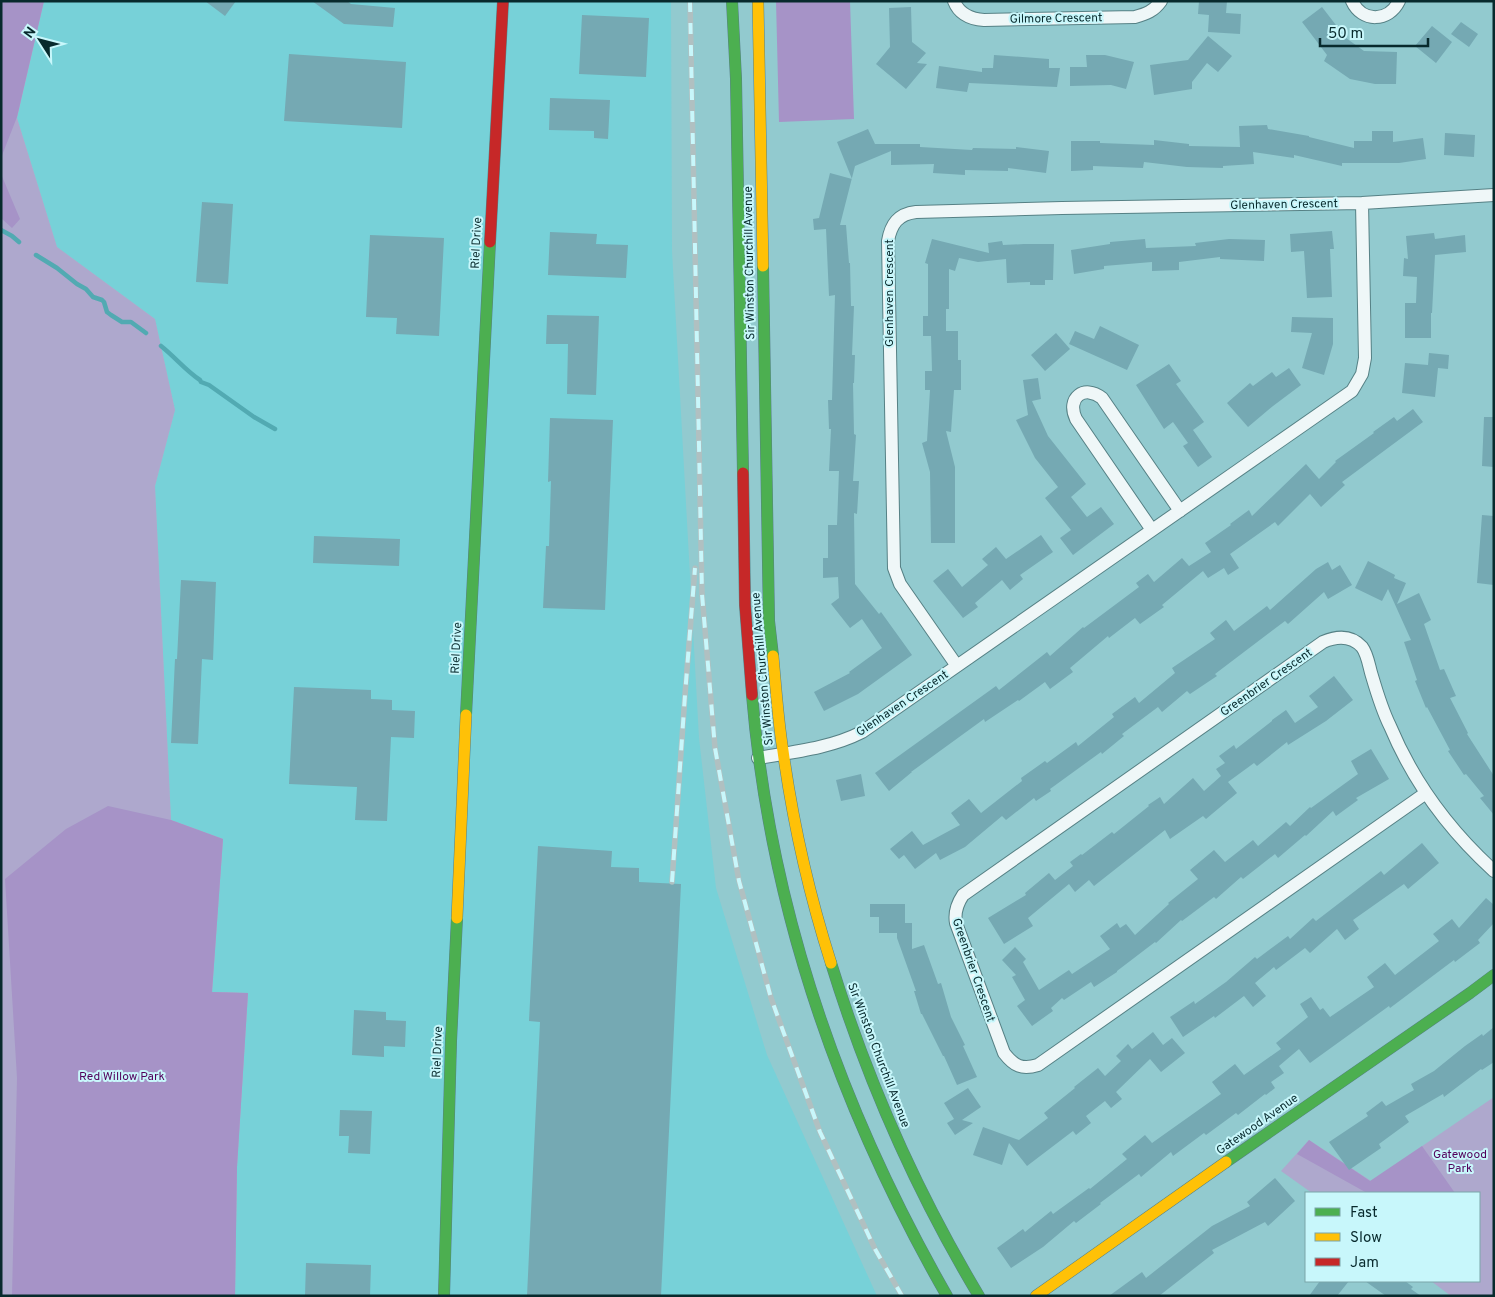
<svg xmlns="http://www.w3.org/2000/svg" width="1495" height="1297" font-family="Overpass,sans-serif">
	<rect width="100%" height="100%" fill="#92cacf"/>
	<path fill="#77d1d8" d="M44,1H671L672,251L699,738L716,888L767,1055L877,1296H235L237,1167L248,993L212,992L223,839L171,820L155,486L175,410L155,319L57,247L17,118Z"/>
	<path fill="#aea8cd" d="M1,1H44L17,118L57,247L155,319L175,410L155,486L171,820L223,839L212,992L248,993L237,1167L235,1296H1Z
		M1494,1097V1296H1451L1431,1281H1479V1193H1312L1281,1171L1309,1140L1371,1181Z"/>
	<path fill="#a693c7" d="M1,1H44L17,117L1,158Z
		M776,1H850L854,119L779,122Z
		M1,174L20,219L12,228L1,218Z
		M108,806L171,820L223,839L212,992L248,993L237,1167L235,1296H12L17,1078L5,879L66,829Z
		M1309,1140L1370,1181L1422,1146L1455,1193H1367L1297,1154Z"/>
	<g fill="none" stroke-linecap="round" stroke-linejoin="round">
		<path stroke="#52aab2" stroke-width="4.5" d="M1,230L12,236L19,242
			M36,255L57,268L77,284L86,289L93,297L102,300L104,302L107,312L111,315L122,322H131L146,333
			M161,346C175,357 186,371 200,380L201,382L209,385L254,417L275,429"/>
	</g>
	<path fill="#75a9b3" d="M205,1H236L225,16Z
		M312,1H347L351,4L395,8L393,27L344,24Z
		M1199,1H1227L1226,13L1241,14L1240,34L1208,32L1209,15L1198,14Z
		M911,7L912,42L926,53L917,63L927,64L906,89L876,64L890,47L889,8Z
		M1322,7L1346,38L1364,51L1397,52L1396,84H1375L1350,79L1324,61L1327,55L1302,22Z
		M582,15L649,18L646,77L579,74Z
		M1461,22L1478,34L1469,47L1451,34Z
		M1432,26L1452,42L1436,63L1415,46Z
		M1208,36L1232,56L1218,72L1207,63L1192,82V89L1154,95L1150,65L1188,60Z
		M289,54L406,62L402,128L284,121Z
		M994,55L1049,59V68H1060L1057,87L969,83L967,92L936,88L939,66L982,72V68H993Z
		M1086,55H1105L1134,62L1126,89L1111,85L1070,86V67H1087Z
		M550,98L610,100L608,139L594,138V131L549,130Z
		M1267,125L1268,129L1309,136V137L1354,148V141H1372V131H1393V142L1423,138L1426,159L1399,163H1342V166L1294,155V158L1253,152L1254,164L1223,166V168L1187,167L1144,162L1143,168L1093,166V170L1071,171V141H1100V143L1154,145V140L1189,144V146L1240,147L1239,126Z
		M868,129L875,144H920V147L972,150L973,148L1016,149V147L1049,151L1046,173L1008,168V171L965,170V175L933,173L934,164L891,165V151L855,166L840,225H846L849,263H850L851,306H854L852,355H855L854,383H853L854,434L856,435L853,481H859L857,514L854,513L855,584L879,614L881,612L912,655L858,694L824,711L814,692L850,673L849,672L882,648L862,619L850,628L831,604L839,598L838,577L823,578V558H828V525H837L839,471H829L831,429H829L828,400H832L835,295L829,296L826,229L814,230L813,219L819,218L830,173L852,179L837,142Z
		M1445,133L1475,135L1474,157L1444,155Z
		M202,202L233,204L228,284L196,282Z
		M1332,231L1334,249H1330L1332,297L1307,298L1304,251L1291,252L1290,234Z
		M550,232L597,234L596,244L628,245L626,278L548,275Z
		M1434,233L1435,239L1465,235L1466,252L1435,255L1432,313H1431V338H1405V303H1416L1417,277L1403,276L1404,258L1408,259L1406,236Z
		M370,235L444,238L439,336L396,334L397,318L366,317Z
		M932,239L989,253L988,243L1002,241L1003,245L1024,244H1054L1053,280H1045V285H1030V282L1007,283L1006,259L978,262L959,258L955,271L949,269V309H946V331H958V360H961V390H954L951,432L946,431L955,467V543H931L930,472L922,443L927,441L930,390H925V371H932L931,336H923V316H928V264L925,263Z
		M1145,239L1146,248L1196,246L1195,243L1229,239L1265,240L1264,261L1220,259V257L1179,262V270L1152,271V262L1104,266V269L1074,274L1071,250L1110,244V242Z
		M547,315L599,316L596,395L567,394L568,344H546Z
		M1292,317L1333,318V344L1324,375L1302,368L1312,333L1291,332Z
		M1100,326L1139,345L1127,370L1069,344L1075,331L1094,339Z
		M1056,333L1070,349L1045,371L1031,355Z
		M1429,353L1449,355L1448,369L1438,368L1435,397L1402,393L1405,363L1428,365Z
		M1169,364L1181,381L1176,384L1204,422L1193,430L1212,457L1198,467L1183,446L1188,443L1173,422L1164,429L1136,385Z
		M1289,368L1301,385L1273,406L1248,427L1227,403L1250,383L1253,386L1272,372L1276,377Z
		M1038,378L1041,399L1032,401L1048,436L1086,484L1071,497L1087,517L1101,507L1114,524L1073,555L1060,538L1071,530L1045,498L1058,487L1035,458L1016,420L1028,415L1023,380Z
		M1413,409L1423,422L1342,482L1345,485L1321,507L1310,494L1278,526L1275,522L1230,554L1239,568L1228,575L1224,568L1208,578L1203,571L1162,605L1164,607L1140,624L1135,618L1109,638L1108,636L1070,668L1073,672L1050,689L1045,682L1019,701L1018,700L985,722L984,719L911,772H912L889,791L875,773L996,686L999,690L1047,652L1050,656L1083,627L1084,628L1139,587L1136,583L1148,574L1154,582L1182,558L1189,566L1211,552L1205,543L1231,525L1230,524L1249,510L1252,516L1306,464L1319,479L1336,462L1335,461L1374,433L1373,432L1394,417L1397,421Z
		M1484,417H1494V467L1482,466Z
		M550,418L613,420L605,610L543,608L546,546H549L551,481L548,482Z
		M1482,515L1494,516V585L1477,583Z
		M1041,535L1053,552L1020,575L1023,579L1010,590L1002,580L975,603L978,607L963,618L933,581L948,569L962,587L988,565L982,559L996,547L1006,559Z
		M314,536L400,539L399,566L313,563Z
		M1368,561L1395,575L1394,578L1406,583L1397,604L1419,593L1431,620L1424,624L1440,670L1444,669L1456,696L1450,698L1468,733L1467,734L1494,776V815L1480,798L1484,796L1466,774L1464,775L1448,751L1450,750L1427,707L1426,708L1415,681L1417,680L1404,642L1411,640L1388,589L1382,601L1355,588Z
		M1328,562L1332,570L1340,565L1352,585L1328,599L1324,592L1288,624L1285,621L1215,674L1217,676L1190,694L1187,691L1162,712L1158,707L1122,734L1124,736L1102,754L1101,752L1050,789L1051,791L1036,801L1034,798L1006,820L1002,816L965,847L940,860L936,853L915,869L904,855L899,859L890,849L912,831L923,845L960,825L951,813L969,799L981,813L1022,781L1021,778L1045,761L1047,763L1076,742L1078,746L1114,717L1112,714L1135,697L1139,703L1175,673L1172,668L1215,639L1210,633L1226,620L1234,631L1267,606L1270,610L1316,569Z
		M181,580L216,582L213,660L202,659L198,744L171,743L175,659H177Z
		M1334,676L1353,700L1326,721L1288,745L1287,742L1257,766L1254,763L1228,782L1237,793L1206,819L1203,816L1170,839L1165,830L1094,886L1089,880L1075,892L1069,884L1028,918L1033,926L1004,944L988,918L1026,895L1025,893L1049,873L1055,880L1073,866L1070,862L1081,854L1082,855L1112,832L1114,834L1149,806L1148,805L1160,797L1164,804L1193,778L1204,791L1221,776L1216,769L1225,763L1219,756L1234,745L1236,749L1272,721V720L1286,710L1295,723L1318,707L1309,696Z
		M294,687L371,690V699L392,700V710L415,711L414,738L391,737L387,821L355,820L357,787L289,784Z
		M1371,749L1389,779L1356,798L1358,800L1336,816L1333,811L1306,836L1305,835L1278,858L1275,854L1243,879L1241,877L1216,899L1214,897L1182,921L1181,920L1156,943L1155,942L1117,971V972L1094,987L1091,982L1064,1000L1062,998L1051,1008L1053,1011L1032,1026L1017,1006L1025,1000L1012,977L1016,975L1002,960L1015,947L1026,959L1023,962L1039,990L1069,970L1072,974L1110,949L1100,936L1117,923L1120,928L1126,924L1135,935L1169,904L1168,903L1198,879L1190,870L1214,850L1225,862L1253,840L1258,846L1286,822L1290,826L1310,807L1311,808L1358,774L1351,761Z
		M861,774L865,796L841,801L836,780Z
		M1422,843L1439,863L1408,889L1404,884L1353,920L1359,929L1345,940L1337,929L1310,953L1305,948L1276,970L1274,967L1255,983L1266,996L1253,1007L1244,996L1215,1018L1214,1016L1183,1037L1170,1017L1194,1001L1195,1004L1226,982L1255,957L1257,959L1288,936L1290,939L1313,918L1316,921L1381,871L1384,875Z
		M538,846L612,851L611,867L639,868V882L681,884L661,1296H527L540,1022L529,1021Z
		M1486,898L1494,905V923L1478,940L1480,943L1455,962L1454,960L1390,1008L1389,1006L1310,1063L1299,1049L1279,1066L1284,1073L1271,1082L1275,1088L1266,1095L1265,1094L1238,1115L1236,1113L1206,1135L1204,1133L1173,1156L1171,1152L1141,1177L1139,1174L1100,1203L1101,1204L1076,1223L1074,1221L1043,1247L1011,1268L997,1248L1023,1229L1025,1232L1051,1211L1053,1214L1089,1188L1090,1189L1127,1159L1122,1154L1145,1135L1152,1143L1221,1094L1212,1082L1235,1064L1244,1075L1281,1049L1276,1043L1308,1017L1300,1004L1311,997L1320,1010L1323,1008L1330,1017L1374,987L1367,977L1385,963L1395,975L1439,941L1433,934L1452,919L1459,928Z
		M870,904H905V923H912V949L924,945L938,984L941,983L951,1017L965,1045L963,1046L977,1077L957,1085L944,1056H943L922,1014H921L914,991H916L897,938V933H879V917H870Z
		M354,1010L386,1012V1020L406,1021L405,1047L384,1046V1057L352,1055Z
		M1494,1027V1062L1482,1070L1481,1069L1444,1097L1443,1094L1405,1116L1409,1122L1379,1144L1381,1148L1349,1170L1329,1142L1368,1116L1366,1113L1382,1101L1386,1106L1414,1090L1411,1084L1434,1071L1465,1046L1482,1034L1483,1036Z
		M1153,1032L1163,1045L1172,1038L1185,1053L1161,1072L1150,1059L1116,1092L1122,1099L1111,1108L1105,1101L1086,1116L1091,1123L1076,1135L1073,1131L1027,1166L1009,1143L1002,1165L973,1155L983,1127L1019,1140L1048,1118L1044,1113L1075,1088L1074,1087L1098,1068L1105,1076L1121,1061L1116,1056L1128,1044L1132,1049Z
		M968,1088L981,1107L962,1120L973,1123L955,1135L947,1123L954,1119L944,1103Z
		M340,1110L372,1111L370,1154L348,1153L349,1136H339Z
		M1275,1178L1295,1201L1268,1226L1265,1222L1212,1250L1214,1253L1159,1296H1109L1142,1272L1146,1278L1212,1226L1250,1206L1247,1202Z
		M306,1263L371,1265L370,1296H305Z
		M1320,1281H1349L1337,1296H1309Z
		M1365,1281H1405L1413,1287L1411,1289L1421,1296H1386Z"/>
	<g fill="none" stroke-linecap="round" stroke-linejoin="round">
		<g stroke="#568185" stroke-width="14">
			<path id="street" d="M954,1C959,14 970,19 984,20L1135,17C1146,14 1154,11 1161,1
				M1352,1C1362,23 1389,22 1399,1
				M1152,530L1076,419C1066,398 1084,384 1102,398L1180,511
				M957,666L900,584L894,568L888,241C891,224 898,214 916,212L1062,208L1362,203L1494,195
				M758,758C793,752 831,748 862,732L1352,391L1362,374L1365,358L1362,203
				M1426,793L1038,1065C1022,1070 1014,1066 1004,1053L956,923C954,912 957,904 963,895L1323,642C1337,636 1351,635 1362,647C1368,655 1369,667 1372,676C1377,693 1382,710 1390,726C1413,781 1450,831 1494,871"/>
		</g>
		<g stroke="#568185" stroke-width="12">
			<path id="fast" d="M732,1L736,79L743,473
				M763,266L769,621L773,656
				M752,695C770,909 841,1111 947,1296
				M466,715L490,242
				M831,963C867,1080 916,1191 979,1296
				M1226,1162L1470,993L1494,975
				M444,1296L451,1041L457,918"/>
		</g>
		<g stroke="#568185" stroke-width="12">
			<path id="slow" d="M758,1L763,266
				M773,656C776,688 778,720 783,751C793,823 809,894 831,963
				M457,918L466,715
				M1036,1296L1226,1162"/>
		</g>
		<g stroke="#568185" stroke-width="12">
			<path id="jam" d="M490,242L503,1
				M743,473L745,605L752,695"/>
		</g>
		<use href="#street" stroke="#eff7f8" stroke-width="12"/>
		<use href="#fast" stroke="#4caf50" stroke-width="11"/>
		<use href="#slow" stroke="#ffc107" stroke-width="11"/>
		<use href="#jam" stroke="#c62828" stroke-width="11"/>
		<g stroke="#b0c0c1" stroke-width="5.5">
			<path id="rail" d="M690,1L702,594L715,748L739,881L771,998L820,1132L875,1249L902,1296
				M672,882L685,695L695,568"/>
		</g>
		<use href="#rail" stroke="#c8f7fb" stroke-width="4" stroke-dasharray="11" stroke-linecap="butt"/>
	</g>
	<g text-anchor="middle" stroke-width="4" stroke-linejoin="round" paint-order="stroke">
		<g font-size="12" fill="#082a2d" stroke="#c8f7fb">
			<text transform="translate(1056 18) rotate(-1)" y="4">Gilmore Crescent</text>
			<text transform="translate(1284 204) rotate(-1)" y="4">Glenhaven Crescent</text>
			<text transform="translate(476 243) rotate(-87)" y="4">Riel Drive</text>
			<text transform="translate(749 263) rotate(-91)" y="4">Sir Winston Churchill Avenue</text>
			<text transform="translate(889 293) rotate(-90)" y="4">Glenhaven Crescent</text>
			<text transform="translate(456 648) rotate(-87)" y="4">Riel Drive</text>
			<text transform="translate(762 669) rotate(-95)" y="4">Sir Winston Churchill Avenue</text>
			<text transform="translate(1266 682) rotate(-35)" y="4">Greenbrier Crescent</text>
			<text transform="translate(902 703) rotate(-34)" y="4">Glenhaven Crescent</text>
			<text transform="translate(974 970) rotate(71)" y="4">Greenbrier Crescent</text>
			<text transform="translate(437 1052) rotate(-88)" y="4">Riel Drive</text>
			<text transform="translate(879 1055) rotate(69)" y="4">Sir Winston Churchill Avenue</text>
			<text transform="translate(1257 1124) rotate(-35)" y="4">Gatewood Avenue</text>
		</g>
		<g font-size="12" fill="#52015b" stroke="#c8f7fb">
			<text x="122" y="1080">Red Willow Park</text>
			<text x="1460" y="1158">Gatewood<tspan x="1460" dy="14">Park</tspan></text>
		</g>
	</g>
	<rect width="1495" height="1297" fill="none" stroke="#082a2d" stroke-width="5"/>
	<rect x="1305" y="1192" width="175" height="90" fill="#c8f7fb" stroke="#7ba5a9"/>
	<rect x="1315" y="1208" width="25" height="8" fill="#4caf50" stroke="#7ba5a9"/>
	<text x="1350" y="1217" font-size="15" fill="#082a2d">Fast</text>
	<rect x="1315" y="1233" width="25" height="8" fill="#ffc107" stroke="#7ba5a9"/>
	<text x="1350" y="1242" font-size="15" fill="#082a2d">Slow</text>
	<rect x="1315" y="1258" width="25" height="8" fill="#c62828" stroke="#7ba5a9"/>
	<text x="1350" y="1267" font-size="15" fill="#082a2d">Jam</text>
	<g transform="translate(40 40) rotate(306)" stroke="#c8f7fb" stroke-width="4" paint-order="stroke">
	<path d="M0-4L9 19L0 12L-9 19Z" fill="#082a2d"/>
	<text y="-8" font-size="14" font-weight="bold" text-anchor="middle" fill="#082a2d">N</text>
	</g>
	<path d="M1320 38v8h108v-8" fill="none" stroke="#082a2d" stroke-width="2.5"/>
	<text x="1328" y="38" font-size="15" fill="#082a2d" stroke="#c8f7fb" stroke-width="4" paint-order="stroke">50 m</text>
</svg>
